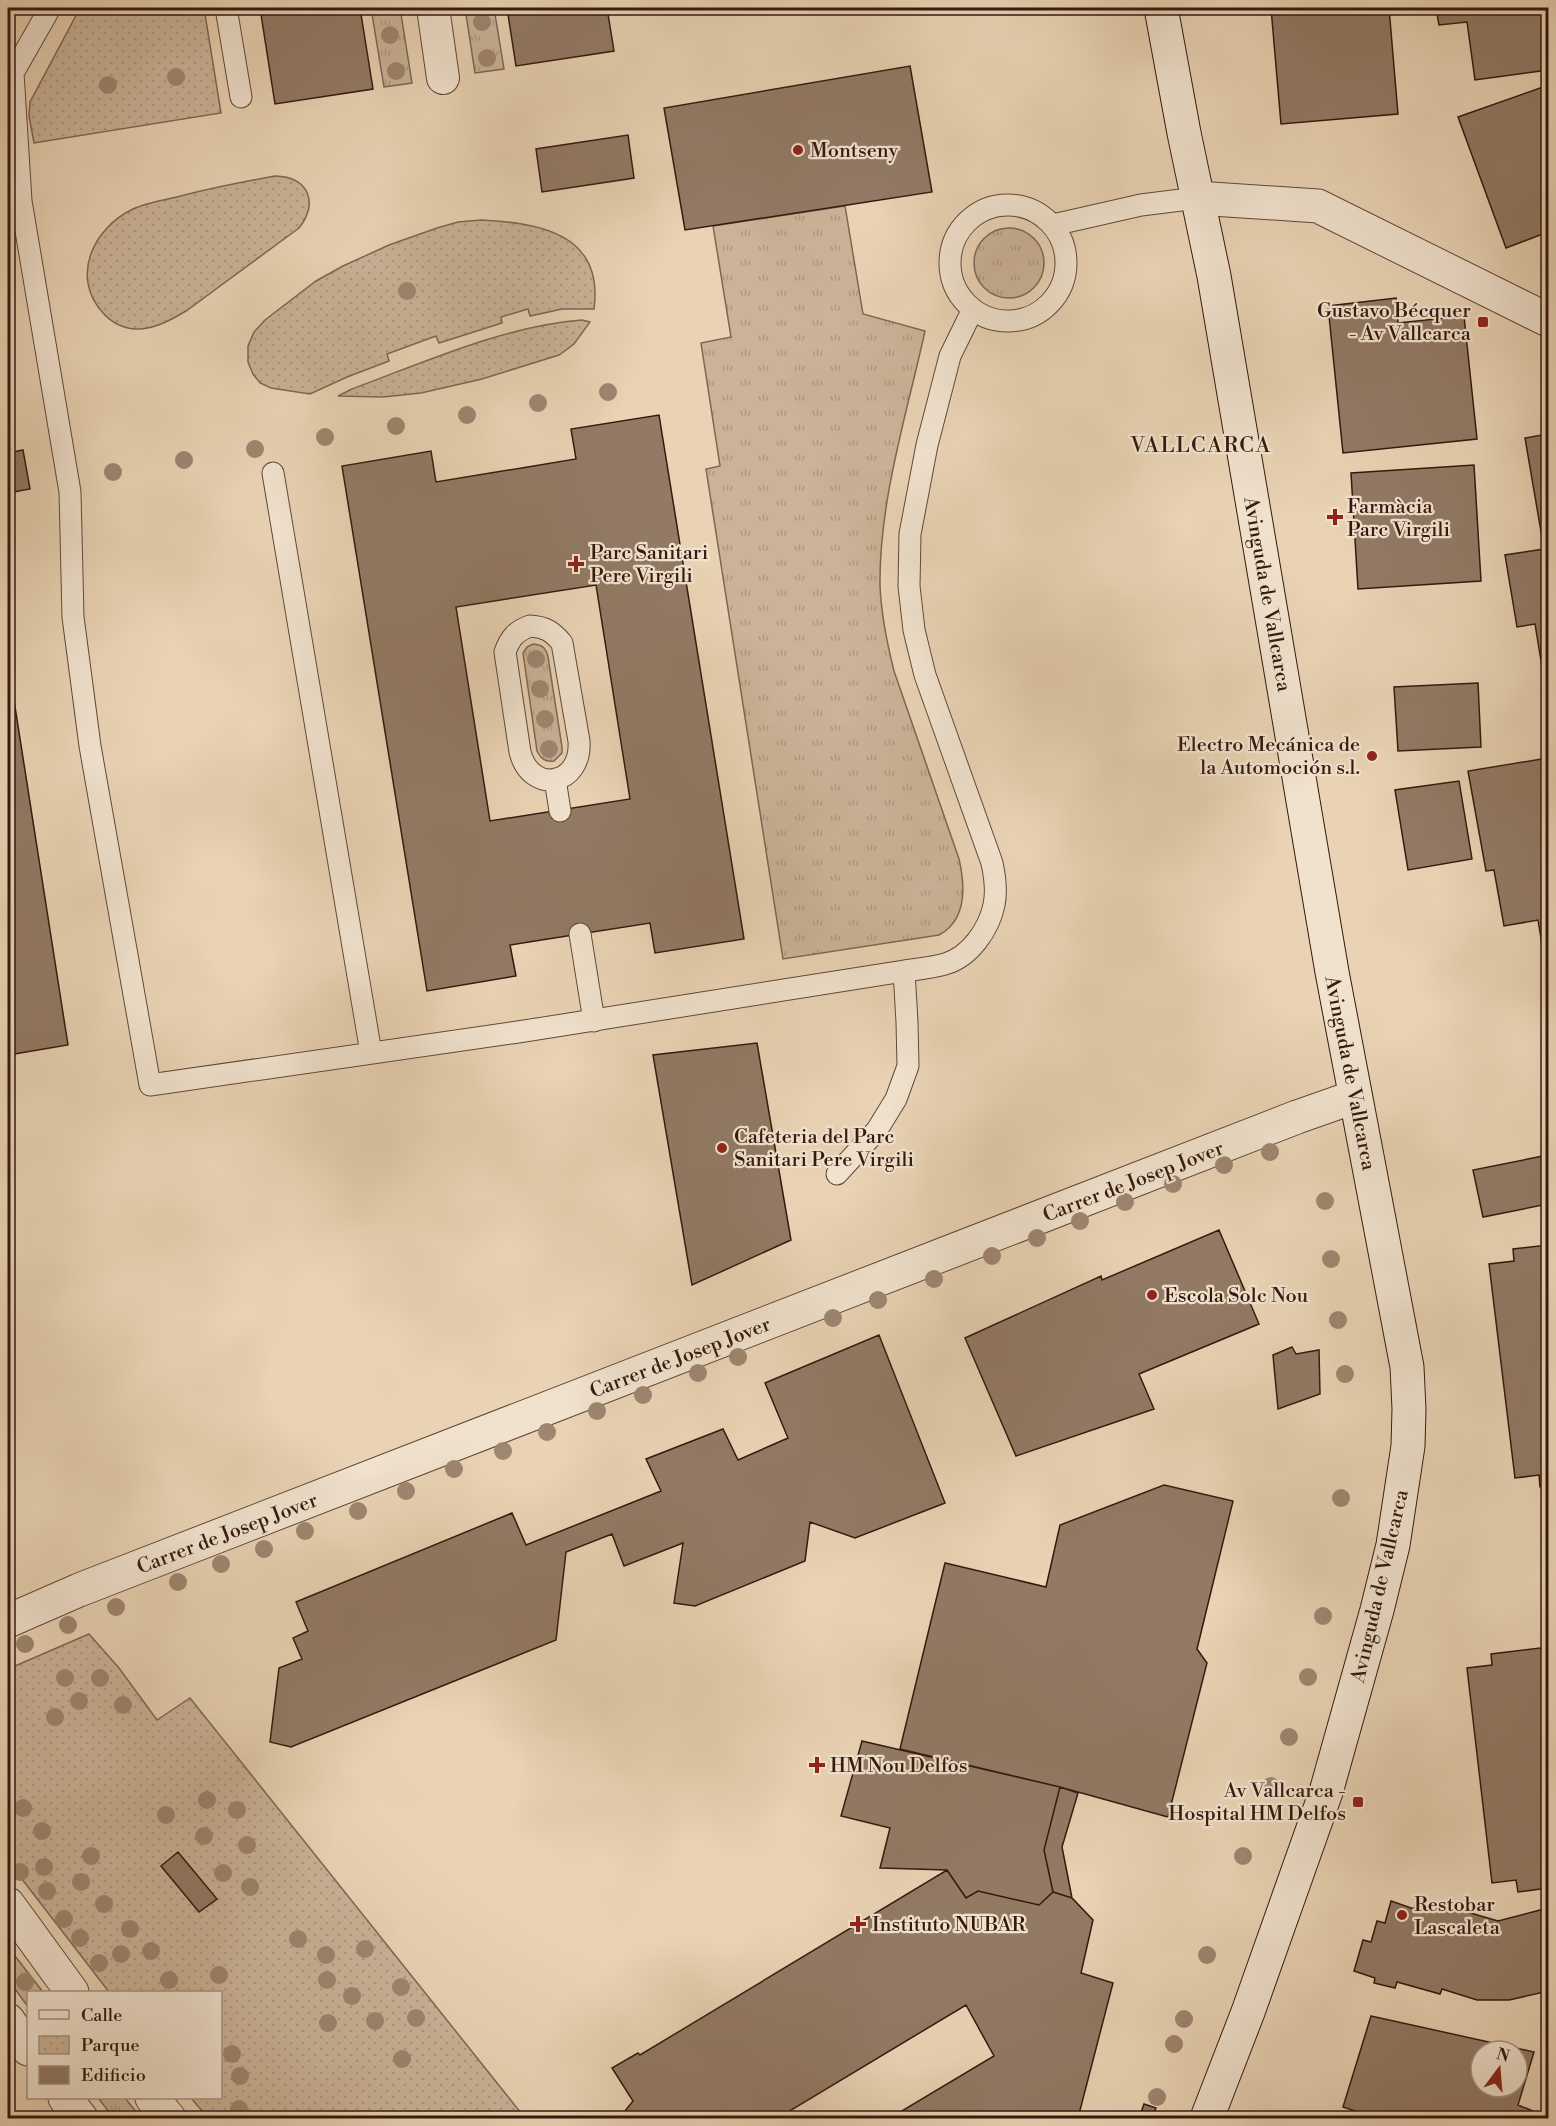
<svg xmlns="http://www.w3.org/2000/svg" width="1556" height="2126" font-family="'Libre Bodoni',serif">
	<defs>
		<pattern id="grass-tufts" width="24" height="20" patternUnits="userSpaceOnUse" patternTransform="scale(1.5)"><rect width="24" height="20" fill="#cab398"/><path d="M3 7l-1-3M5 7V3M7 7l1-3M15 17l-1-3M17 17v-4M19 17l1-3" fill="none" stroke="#ae9982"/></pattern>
		<pattern id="park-dots" width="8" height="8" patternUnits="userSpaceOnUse" patternTransform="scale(1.5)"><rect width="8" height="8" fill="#cab398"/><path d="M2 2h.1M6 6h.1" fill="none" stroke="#ae9982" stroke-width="1.8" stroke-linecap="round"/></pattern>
	</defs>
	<rect width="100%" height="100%" fill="#e9d3b4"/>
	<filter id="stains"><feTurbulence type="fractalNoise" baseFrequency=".00333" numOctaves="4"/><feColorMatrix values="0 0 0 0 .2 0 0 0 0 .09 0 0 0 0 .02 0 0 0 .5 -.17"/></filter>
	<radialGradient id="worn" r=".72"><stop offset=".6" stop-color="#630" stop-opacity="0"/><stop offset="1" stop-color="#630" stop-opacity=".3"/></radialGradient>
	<path fill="url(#grass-tufts)" stroke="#7f6654" stroke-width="1.5" d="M371,8H400L412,83L384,87Z
		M465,8H494L504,69L475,73Z
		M845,206L863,314L925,331C907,413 879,501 880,585C881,614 887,643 894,671L959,859C965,885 967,920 939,935L783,959L706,469L720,466L701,343L731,337L713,226Z
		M974 263a35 35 0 1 1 70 0a35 35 0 1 1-70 0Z
		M533,644C543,645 546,648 548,657L562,747V753L554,761C545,762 541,759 537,751L523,653L527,647Z
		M8,1947L43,1992H28V2007L8,1979Z
		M98,2098H125L141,2118H114Z"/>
	<path fill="url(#park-dots)" stroke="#7f6654" stroke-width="1.5" d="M80,8H204L221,113L34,143L29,116L30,102Z
		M275,176C309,177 319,203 299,228L186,311C171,320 153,330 135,329C122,328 111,322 103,313C70,277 93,228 133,209C146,203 163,200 177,197C210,188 242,182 275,176Z
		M481,220C539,223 604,233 594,309H562L530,316L528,309L501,317L502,323L439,343L436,336L387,354L389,361L347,377L310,394L271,388L260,383L253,374L248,362V346L254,332L265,320L316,281L343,266L389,245L437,228L458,222Z
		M582,320L590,322L574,344L559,355L482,379L421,393L383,397L338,396L352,389C425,362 504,326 582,320Z
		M89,1634L119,1668L157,1720L190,1698L525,2118H208L191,2098H220V1992H109L8,1861V1669Z"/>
	<path fill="#927a65" stroke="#34190f" stroke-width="1.5" fill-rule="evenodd" d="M260,8H360L373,89L275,104Z
		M507,8H607L614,51L516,66Z
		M1271,8H1389L1398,114L1281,124Z
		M1436,8H1548V70L1475,80L1467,22L1439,25Z
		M910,66L932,192L685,230L664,108Z
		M1543,87L1548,103V232L1506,248L1458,117Z
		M628,135L634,178L542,192L536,149Z
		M1396,298L1398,323L1464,316L1477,439L1343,453L1328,306Z
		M659,415L744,939L655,953L650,923L535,941L510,945L516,976L427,991L342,466L431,451L436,482L576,459L571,429ZM596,585L630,799L490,821L456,607Z
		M1548,434V704L1535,624L1517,627L1505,555L1544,549L1525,438Z
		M23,450L30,489L8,493V453Z
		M1474,465L1481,581L1358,589L1351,473Z
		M8,662L68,1045L8,1055Z
		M1478,683L1481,747L1398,751L1394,687Z
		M1548,758V982L1538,920L1504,926L1494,870L1486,871L1468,771Z
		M1459,781L1472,859L1408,870L1395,790Z
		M757,1043L791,1240L692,1285L653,1055Z
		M1548,1155V1204L1483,1217L1473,1170Z
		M1219,1230L1259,1324L1139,1374L1154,1409L1016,1456L965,1338L1101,1276L1102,1280Z
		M1548,1245V1486L1540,1487L1539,1475L1515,1478L1489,1264L1514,1261L1513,1249Z
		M879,1335L945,1503L855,1538L810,1522L805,1561L695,1606L674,1603L683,1543L624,1566L612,1534L566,1552L556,1640L291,1747L270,1742L279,1668L302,1659L293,1638L308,1631L296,1602L512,1513L526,1545L661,1491L646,1459L723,1429L738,1460L788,1438L765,1383Z
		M1292,1347L1296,1354L1319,1350L1320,1394L1278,1409L1273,1355Z
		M1164,1485L1233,1501L1197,1649L1207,1663L1168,1817L1060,1787L900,1749L945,1563L1046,1587L1060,1525Z
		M1548,1647V1888L1518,1892L1516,1880L1492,1883L1467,1668L1492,1665L1491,1654Z
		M862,1741L1060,1787L1044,1850L1053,1892L1039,1905L978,1891L966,1898L947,1870L880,1868L890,1828L841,1816Z
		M1060,1787L1078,1793L1062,1847L1072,1898L1053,1892L1044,1850Z
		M178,1852L217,1899L199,1912L161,1866Z
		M947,1870L966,1898L978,1891L1039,1905L1053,1892L1072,1898L1093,1920L1081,1973L1113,1983L1078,2118H890L994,2056L966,2005L778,2118H626L625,2111L633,2101L612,2068L638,2053L640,2055Z
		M1391,1901L1414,1909L1416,1902L1444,1911L1446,1906L1498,1921L1544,1909L1545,1915L1548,1914V1998L1544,1992L1509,2000H1477L1442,1989L1440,1994L1397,1982L1395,1988L1374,1983L1375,1978L1354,1971L1363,1940L1371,1942L1377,1921L1385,1923Z
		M1371,2016L1534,2052L1518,2105L1533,2111L1531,2118H1376L1343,2107ZM1481,2051H1517V2087H1481Z
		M1144,2104L1156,2108L1152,2118H1139Z"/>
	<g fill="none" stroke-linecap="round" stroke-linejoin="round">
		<g stroke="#614838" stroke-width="23">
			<path id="service" d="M50,8L13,73L21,201L70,492L73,617L90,746L150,1085L518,1032L904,971C917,969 932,968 945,964C970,957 989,929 994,905C997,891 995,877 992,863L925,675L914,630L909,586L910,534L927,445L950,356L973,309
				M226,8L241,97
				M950 263a58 58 0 1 1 116 0a58 58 0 1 1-116 0Z
				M1053,225L1141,205L1197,198
				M273,473L371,1053
				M530,626C545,627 552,631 562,643L579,741C582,786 531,795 520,752L505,652C510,638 516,631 530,626Z
				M555,779L560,811
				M580,934L594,1021
				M837,1174L877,1130L896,1099L908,1066L907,1022L904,971"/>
		</g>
		<g stroke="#614838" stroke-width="34">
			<path id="pedestrian" d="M433,8L443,78"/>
		</g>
		<g stroke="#614838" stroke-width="35">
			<path id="minor" d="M1197,198L1318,206L1548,320
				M8,1621L79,1590L1297,1117L1354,1097"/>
		</g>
		<g stroke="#614838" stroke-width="35">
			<path id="tertiary" d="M8,1904L72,1992
				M8,2020L28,2049
				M65,2098L81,2118
				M152,2098L169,2118"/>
		</g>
		<g stroke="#34190f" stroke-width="35">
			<path id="secondary" d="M1161,8L1184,133L1214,276L1332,972L1407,1367L1409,1409L1408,1446L1393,1545L1377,1610L1326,1792L1248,2012L1207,2118"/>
		</g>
		<use href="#service" stroke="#f1e2ce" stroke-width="21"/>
		<use href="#pedestrian" stroke="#f1e2ce" stroke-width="32"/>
		<use href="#minor" stroke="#f1e2ce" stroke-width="33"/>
		<use href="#tertiary" stroke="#f1e2ce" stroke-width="33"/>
		<use href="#secondary" stroke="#f1e2ce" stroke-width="33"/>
	</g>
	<g fill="#9e8670">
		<circle cx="482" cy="22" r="9"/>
		<circle cx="390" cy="35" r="9"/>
		<circle cx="487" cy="58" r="9"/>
		<circle cx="396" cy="71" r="9"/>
		<circle cx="176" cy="77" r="9"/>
		<circle cx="108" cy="85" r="9"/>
		<circle cx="407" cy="291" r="9"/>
		<circle cx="608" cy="392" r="9"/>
		<circle cx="538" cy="403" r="9"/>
		<circle cx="467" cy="415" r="9"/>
		<circle cx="396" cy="426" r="9"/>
		<circle cx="325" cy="437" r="9"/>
		<circle cx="255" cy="449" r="9"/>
		<circle cx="184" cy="460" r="9"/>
		<circle cx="113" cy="472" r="9"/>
		<circle cx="536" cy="659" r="9"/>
		<circle cx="540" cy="689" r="9"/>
		<circle cx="545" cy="719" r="9"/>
		<circle cx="549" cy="749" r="9"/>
		<circle cx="1270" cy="1152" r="9"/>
		<circle cx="1224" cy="1165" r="9"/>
		<circle cx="1173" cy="1184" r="9"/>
		<circle cx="1325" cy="1201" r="9"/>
		<circle cx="1125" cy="1202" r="9"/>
		<circle cx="1080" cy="1221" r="9"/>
		<circle cx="1037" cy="1238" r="9"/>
		<circle cx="992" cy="1256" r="9"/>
		<circle cx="1331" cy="1259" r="9"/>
		<circle cx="934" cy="1279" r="9"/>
		<circle cx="878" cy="1300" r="9"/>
		<circle cx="833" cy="1318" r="9"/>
		<circle cx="1338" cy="1320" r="9"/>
		<circle cx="738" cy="1357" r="9"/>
		<circle cx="698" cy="1373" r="9"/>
		<circle cx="1345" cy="1374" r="9"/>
		<circle cx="643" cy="1395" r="9"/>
		<circle cx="597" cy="1411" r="9"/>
		<circle cx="547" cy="1432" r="9"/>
		<circle cx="503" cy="1451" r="9"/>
		<circle cx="454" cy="1469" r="9"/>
		<circle cx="406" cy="1491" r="9"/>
		<circle cx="1341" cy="1498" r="9"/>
		<circle cx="358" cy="1511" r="9"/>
		<circle cx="305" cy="1531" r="9"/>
		<circle cx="264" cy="1549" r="9"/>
		<circle cx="221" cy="1564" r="9"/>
		<circle cx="178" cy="1582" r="9"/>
		<circle cx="116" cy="1607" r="9"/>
		<circle cx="1323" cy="1616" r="9"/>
		<circle cx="68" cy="1625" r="9"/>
		<circle cx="25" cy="1644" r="9"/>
		<circle cx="1308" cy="1677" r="9"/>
		<circle cx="65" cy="1678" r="9"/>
		<circle cx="100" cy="1678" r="9"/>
		<circle cx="79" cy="1701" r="9"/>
		<circle cx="123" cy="1705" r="9"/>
		<circle cx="55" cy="1717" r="9"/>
		<circle cx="1289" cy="1737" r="9"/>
		<circle cx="1271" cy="1786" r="9"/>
		<circle cx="207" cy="1800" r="9"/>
		<circle cx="23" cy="1808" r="9"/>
		<circle cx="237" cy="1810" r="9"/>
		<circle cx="166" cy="1815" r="9"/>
		<circle cx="42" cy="1831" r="9"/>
		<circle cx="204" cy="1836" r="9"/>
		<circle cx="247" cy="1845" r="9"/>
		<circle cx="91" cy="1856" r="9"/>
		<circle cx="1243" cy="1856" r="9"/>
		<circle cx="44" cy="1867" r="9"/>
		<circle cx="20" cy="1872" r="9"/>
		<circle cx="223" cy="1873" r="9"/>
		<circle cx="81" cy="1882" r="9"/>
		<circle cx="250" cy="1887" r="9"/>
		<circle cx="47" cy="1891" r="9"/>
		<circle cx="104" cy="1904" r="9"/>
		<circle cx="64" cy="1919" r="9"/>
		<circle cx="130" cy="1929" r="9"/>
		<circle cx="80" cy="1938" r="9"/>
		<circle cx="298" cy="1939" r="9"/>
		<circle cx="365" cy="1949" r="9"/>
		<circle cx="151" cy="1951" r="9"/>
		<circle cx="121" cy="1954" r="9"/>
		<circle cx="326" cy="1955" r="9"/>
		<circle cx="1207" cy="1955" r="9"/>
		<circle cx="99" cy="1963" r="9"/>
		<circle cx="219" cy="1975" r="9"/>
		<circle cx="169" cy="1980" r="9"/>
		<circle cx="327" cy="1980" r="9"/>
		<circle cx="25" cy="1982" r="9"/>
		<circle cx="401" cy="1987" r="9"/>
		<circle cx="352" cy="1996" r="9"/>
		<circle cx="416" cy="2018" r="9"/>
		<circle cx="1184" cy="2019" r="9"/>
		<circle cx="375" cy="2021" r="9"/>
		<circle cx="328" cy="2023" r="9"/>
		<circle cx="1174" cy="2044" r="9"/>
		<circle cx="232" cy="2054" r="9"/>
		<circle cx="402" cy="2059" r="9"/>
		<circle cx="240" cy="2076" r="9"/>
		<circle cx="1157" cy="2097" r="9"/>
		<circle cx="239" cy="2109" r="9"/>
	</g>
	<g fill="#8f2418" stroke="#f1e2ce" stroke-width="2">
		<circle cx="798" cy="150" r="6"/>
		<rect x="1477" y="316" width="12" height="12" rx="3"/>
		<path d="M1332 508h6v6h6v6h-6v6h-6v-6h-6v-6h6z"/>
		<path d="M573 555h6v6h6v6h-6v6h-6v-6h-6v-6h6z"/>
		<circle cx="1372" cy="756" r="6"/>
		<circle cx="722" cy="1148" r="6"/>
		<circle cx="1152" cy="1295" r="6"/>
		<path d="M814 1756h6v6h6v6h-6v6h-6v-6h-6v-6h6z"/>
		<rect x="1352" y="1796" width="12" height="12" rx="3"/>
		<circle cx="1402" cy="1915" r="6"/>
		<path d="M855 1915h6v6h6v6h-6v6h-6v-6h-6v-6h6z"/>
	</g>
	<g text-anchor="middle" stroke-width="4.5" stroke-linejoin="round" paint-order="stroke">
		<g font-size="20" fill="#34190f" stroke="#f1e2ce" text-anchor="start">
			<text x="810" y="157">Montseny</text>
			<text x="1471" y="317" text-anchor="end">Gustavo Bécquer<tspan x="1471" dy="23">- Av Vallcarca</tspan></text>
			<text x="1347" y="513">Farmàcia<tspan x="1347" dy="23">Parc Virgili</tspan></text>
			<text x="590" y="559">Parc Sanitari<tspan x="590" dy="23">Pere Virgili</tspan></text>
			<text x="1360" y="751" text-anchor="end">Electro Mecánica de<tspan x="1360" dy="23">la Automoción s.l.</tspan></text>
			<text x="734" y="1143">Cafeteria del Parc<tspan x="734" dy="23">Sanitari Pere Virgili</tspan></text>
			<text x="1164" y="1302">Escola Solc Nou</text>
			<text x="830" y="1772">HM Nou Delfos</text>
			<text x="1346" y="1797" text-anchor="end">Av Vallcarca -<tspan x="1346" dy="23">Hospital HM Delfos</tspan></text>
			<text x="1414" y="1911">Restobar<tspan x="1414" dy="23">Lascaleta</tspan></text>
			<text x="872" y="1931">Instituto NUBAR</text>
		</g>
		<g font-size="20" fill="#34190f" stroke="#f1e2ce">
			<text transform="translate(1268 594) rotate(80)" y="7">Avinguda de Vallcarca</text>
			<text transform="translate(1351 1073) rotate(79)" y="7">Avinguda de Vallcarca</text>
			<text transform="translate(1133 1181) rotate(-21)" y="7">Carrer de Josep Jover</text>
			<text transform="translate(680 1357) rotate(-21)" y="7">Carrer de Josep Jover</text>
			<text transform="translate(227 1533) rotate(-21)" y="7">Carrer de Josep Jover</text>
			<text transform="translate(1379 1586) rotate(-77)" y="7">Avinguda de Vallcarca</text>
		</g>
		<g font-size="21" letter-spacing="1.5" fill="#34190f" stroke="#f1e2ce">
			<text x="1201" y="452">VALLCARCA</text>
		</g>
	</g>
	<rect width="1556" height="2126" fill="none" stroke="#e9d3b4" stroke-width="30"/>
	<rect x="9" y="9" width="1538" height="2108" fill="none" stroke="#34190f" stroke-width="3"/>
	<rect x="15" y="15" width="1526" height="2096" fill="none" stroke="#34190f" stroke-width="1.5"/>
	<rect x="27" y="1991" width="195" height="108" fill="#f1e2ce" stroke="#a59282" stroke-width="1.5"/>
	<rect x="39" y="2010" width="30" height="9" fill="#f1e2ce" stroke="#a59282" stroke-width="1.5"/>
	<text x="81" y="2021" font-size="18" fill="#34190f">Calle</text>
	<rect x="39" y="2036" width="30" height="18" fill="url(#park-dots)" stroke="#a59282" stroke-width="1.5"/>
	<text x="81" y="2051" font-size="18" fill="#34190f">Parque</text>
	<rect x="39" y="2066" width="30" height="18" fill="#927a65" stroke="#a59282" stroke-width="1.5"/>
	<text x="81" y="2081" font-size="18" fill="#34190f">Edificio</text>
	<g transform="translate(1499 2069) rotate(16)"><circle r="28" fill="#f1e2ce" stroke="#a59282" stroke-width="1.5"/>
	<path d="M0-4.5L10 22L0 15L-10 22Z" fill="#8f2418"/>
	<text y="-9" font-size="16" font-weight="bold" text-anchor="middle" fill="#34190f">N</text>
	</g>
	<rect width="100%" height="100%" filter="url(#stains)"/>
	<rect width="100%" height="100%" fill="url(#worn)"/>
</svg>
